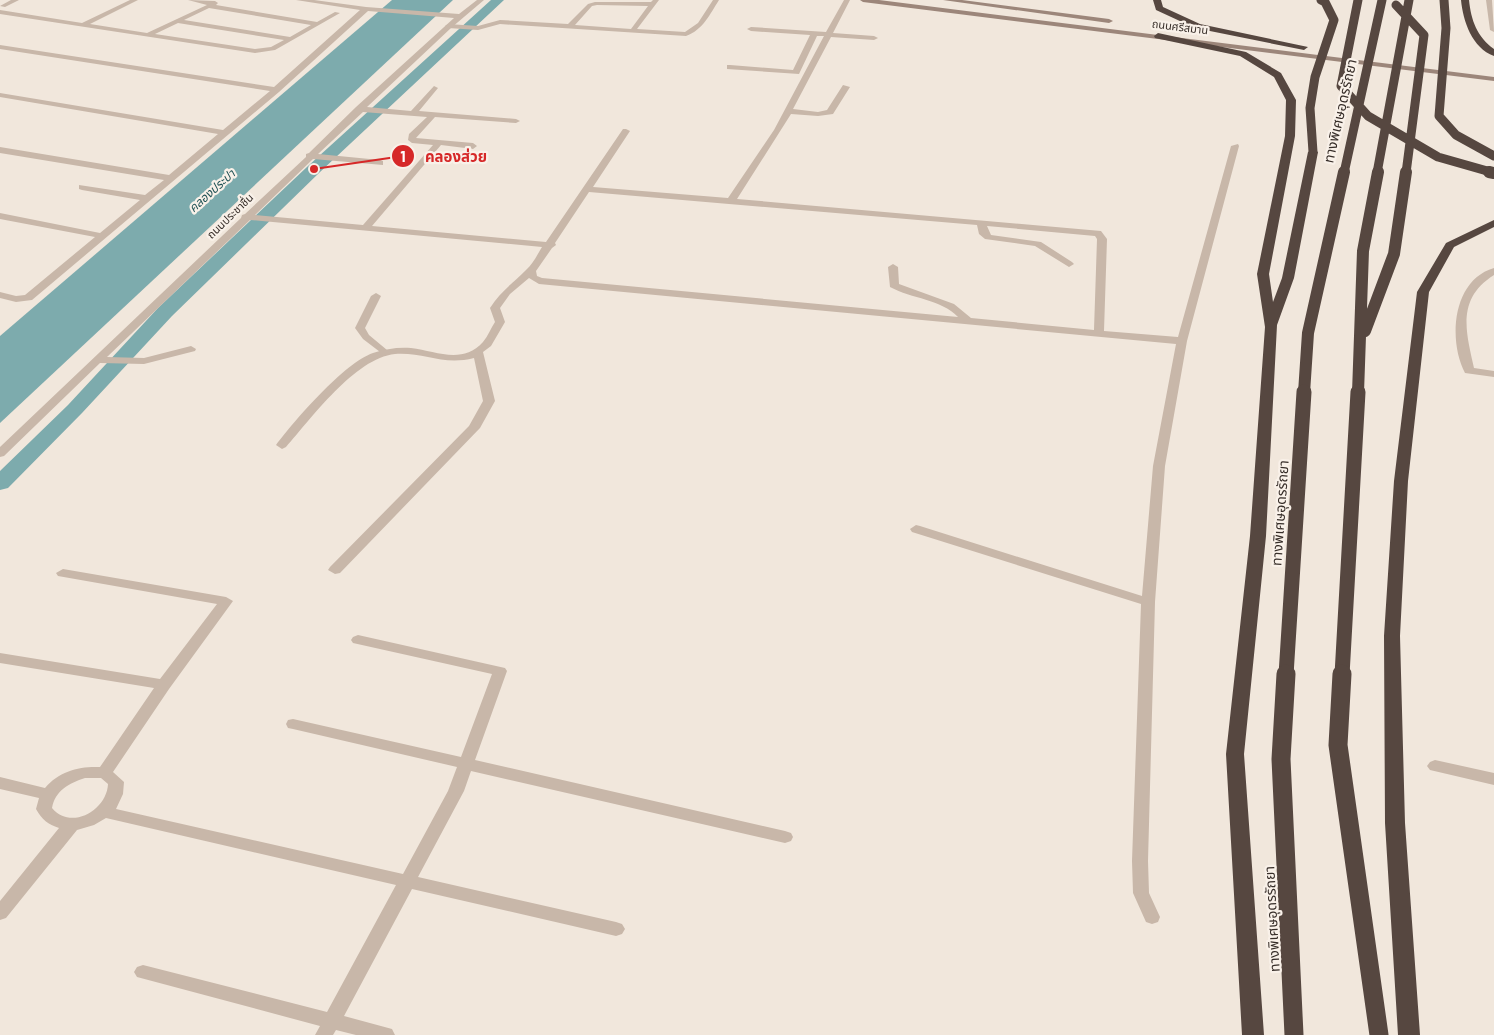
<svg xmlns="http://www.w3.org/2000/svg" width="1494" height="1035" font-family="Barlow,'Noto Sans Thai',sans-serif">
	<rect width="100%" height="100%" fill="#f1e7dc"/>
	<path fill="#7dabad" d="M392,0H453L0,423V336Z"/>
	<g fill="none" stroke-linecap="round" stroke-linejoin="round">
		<path fill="#7dabad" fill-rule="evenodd" d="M491,0H504L320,172L172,316L82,413L8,488L0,490V471L68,405L158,308L308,166Z"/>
		<path fill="#c8b7a9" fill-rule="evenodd" d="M11,0H19L5,7L0,6Z
			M130,0H138L90,24L147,33L207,5L188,0L215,1L218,3L216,5L317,22L335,12L340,13L275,50L255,53L0,14V10L82,23ZM209,8L311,25L290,37L184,20ZM178,23L284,40L271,47L255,49L155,34Z
			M653,0H659L637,29L685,32L698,23L713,0H719C710,14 703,30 686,36L500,24L478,30L448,28L445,26L448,24L478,26L500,20L568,24L588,4L595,2H651ZM597,5L648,6L631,29L575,25L592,6Z
			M376,293L381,296L365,328L369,335L387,350L389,352L387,354L384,355L363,339L355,328L371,296Z"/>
		<path fill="#c8b7a9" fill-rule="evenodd" d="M296,0H314L366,7L459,14L477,0H484L451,28L367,107L411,111L434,86L438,88L419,111L516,119L520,121L516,123L435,117L416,138L473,143L477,146L473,149L441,145L372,226L546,242L623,129H626L630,131L593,187L728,198L774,130L824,36H817L799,74L727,69V65H730L793,70L810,35L751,31L747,29L751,27L826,32L844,0H850L833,33L874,36L878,38L874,40L831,37L793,109L818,112L827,110L843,85L850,87L833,114L818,116L791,114L737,199L1101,231L1107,239L1104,331L1178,337L1231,146L1238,144L1239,146L1187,341L1165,466L1155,602L1148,861L1149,893L1160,917L1158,922L1152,924L1146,922L1133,893L1132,861L1141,604L912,532L910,529L916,525L920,526L1142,596L1153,466L1176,344L539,284L529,278L510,294L500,308L505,322L491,346L483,352L495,401L480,428L340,573L335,574L328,570L330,567L469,426L483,401L474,358C443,366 424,352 395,354C355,358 311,419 286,447L282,449L276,445C295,420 344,363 373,353C385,349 398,347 411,348C436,351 462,365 483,342C488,336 491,328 495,322L490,308C500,292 513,283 526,270C533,264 537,255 542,247L250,220L107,357L144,358L191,346L196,349L195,351L144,364L100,363L4,456L0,457V447L241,218L242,215L245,214L306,157V154L309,153L356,107L454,18L368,11L279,92L32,300L16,302L0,298V292L16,296L25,295L95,237L0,219V213L100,233L140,200L82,190L79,189V185L145,195L164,180L0,153V147L169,175L218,134L0,97V93L223,130L270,91L0,49V45L274,87L360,10ZM363,112L427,117L409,134L408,140L412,143L433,145L363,225L255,215L313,159L383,165V161L380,160L318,154ZM589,192L977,225L979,234L985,239L1035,246L1069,267L1074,264L1072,262L1041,242L991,235L987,226L1095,236L1097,239L1094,330L971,318L954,304L899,284L898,267L893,264L888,267L890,287C912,299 941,299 958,317L542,278L537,276L536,271L552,248L556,245L555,243Z
			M1486,0H1492L1494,32L1490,30Z
			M1494,268V275C1456,299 1466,332 1474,368L1494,371V377L1465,373C1448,341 1452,280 1494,268Z
			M63,569L226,597L233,601L169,689L113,772L124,782L123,794L116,809L403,874L448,791L457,767L293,729L288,728L286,724L288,720L293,719L461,757L492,674L353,643L351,640L353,637L358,635L505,668L507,671L475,760L785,831L791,833L793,837L791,841L785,843L471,771L464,791L418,877L616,922L622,924L625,929L622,934L616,936L412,889L344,1016L392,1029L395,1035H356L336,1030L333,1035H315L320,1026L137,977L134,972L137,967L143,965L327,1012L396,885L106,818L94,825L77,830L6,918L0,920V901L59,828C48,824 42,820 36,809L39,798L0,789V777L45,788C59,771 80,766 100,767L154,688L0,663V653L160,679L217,604L58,576L56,573ZM85,778H101L108,784C107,810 71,831 52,808C55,791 69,783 85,778Z
			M1435,760L1494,773V785L1430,770L1427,766L1430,762Z"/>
		<path fill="#9c867a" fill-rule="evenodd" d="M860,0H879L1494,77V81L863,2Z
			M943,0H962L1109,19L1113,21L1109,23Z"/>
		<path fill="#564740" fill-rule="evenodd" d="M1153,0H1161L1163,7L1200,24L1308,47L1304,50L1195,28L1156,10Z
			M1461,0H1469C1471,20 1477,37 1494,49V56C1472,48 1463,21 1461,0Z
			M1158,33L1246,52L1281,73L1296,100L1295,136L1269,274L1273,302L1282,278L1308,152L1313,149L1318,152L1294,278L1277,325L1266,536L1244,754L1264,1035H1242L1226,754L1250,536L1265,327L1257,274L1285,136L1286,100L1274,77L1240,56L1155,38L1154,36Z
			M1494,220V227L1454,247L1429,292L1408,481L1400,636L1405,823L1420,1035H1398L1385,823L1384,636L1394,481L1417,292L1446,243Z"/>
		<path stroke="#564740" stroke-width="9" d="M1358,0L1341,86L1368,116L1438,157L1494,173
			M1444,0L1446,28L1439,116L1456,135L1494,156
			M1396,5L1424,35L1406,173
			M1313,152L1310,108L1315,77L1334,20L1325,2L1321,0
			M1344,173L1382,0
			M1377,173L1409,0"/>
		<path stroke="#564740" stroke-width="12" d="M1489,172L1494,173
			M1365,331L1394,254L1406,172
			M1304,393L1308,333L1344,172
			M1358,393L1363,251L1378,172"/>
		<path stroke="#564740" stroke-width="15" d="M1286,675L1304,392
			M1342,675L1358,392"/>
		<path stroke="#564740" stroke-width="19" d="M1286,674L1281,759L1294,1035
			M1342,674L1338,745L1379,1035"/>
	</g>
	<g text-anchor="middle" stroke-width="4.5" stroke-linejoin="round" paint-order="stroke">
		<g font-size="11" fill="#362d28" stroke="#f9f1e9">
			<text transform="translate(1180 27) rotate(7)" y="4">ถนนศรีสมาน</text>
			<text transform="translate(230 216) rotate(-44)" y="4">ถนนประชาชื่น</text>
		</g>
		<g font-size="12" font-style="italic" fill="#205255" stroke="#f9f1e9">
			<text transform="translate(212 191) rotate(-42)" y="4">คลองประปา</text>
		</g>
		<g font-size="14" fill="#362d28" stroke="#f9f1e9">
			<text transform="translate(1340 111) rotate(-77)" y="5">ทางพิเศษอุดรรัถยา</text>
			<text transform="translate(1280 513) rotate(-86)" y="5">ทางพิเศษอุดรรัถยา</text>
			<text transform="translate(1272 919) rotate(-93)" y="5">ทางพิเศษอุดรรัถยา</text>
		</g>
	</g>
	<path fill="none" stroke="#d62828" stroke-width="2" d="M314 169L403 156"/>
	<g fill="#d62828" stroke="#f9f1e9" stroke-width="2">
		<circle cx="314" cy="169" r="5"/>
		<circle cx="403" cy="156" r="12"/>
	</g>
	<g font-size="15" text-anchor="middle" font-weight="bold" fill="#fff">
		<text x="403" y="162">1</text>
	</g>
	<g font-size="15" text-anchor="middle" font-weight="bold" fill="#d62828" stroke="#f9f1e9" stroke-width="4.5" stroke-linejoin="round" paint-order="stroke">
		<text x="456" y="162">คลองส่วย</text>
	</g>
</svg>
